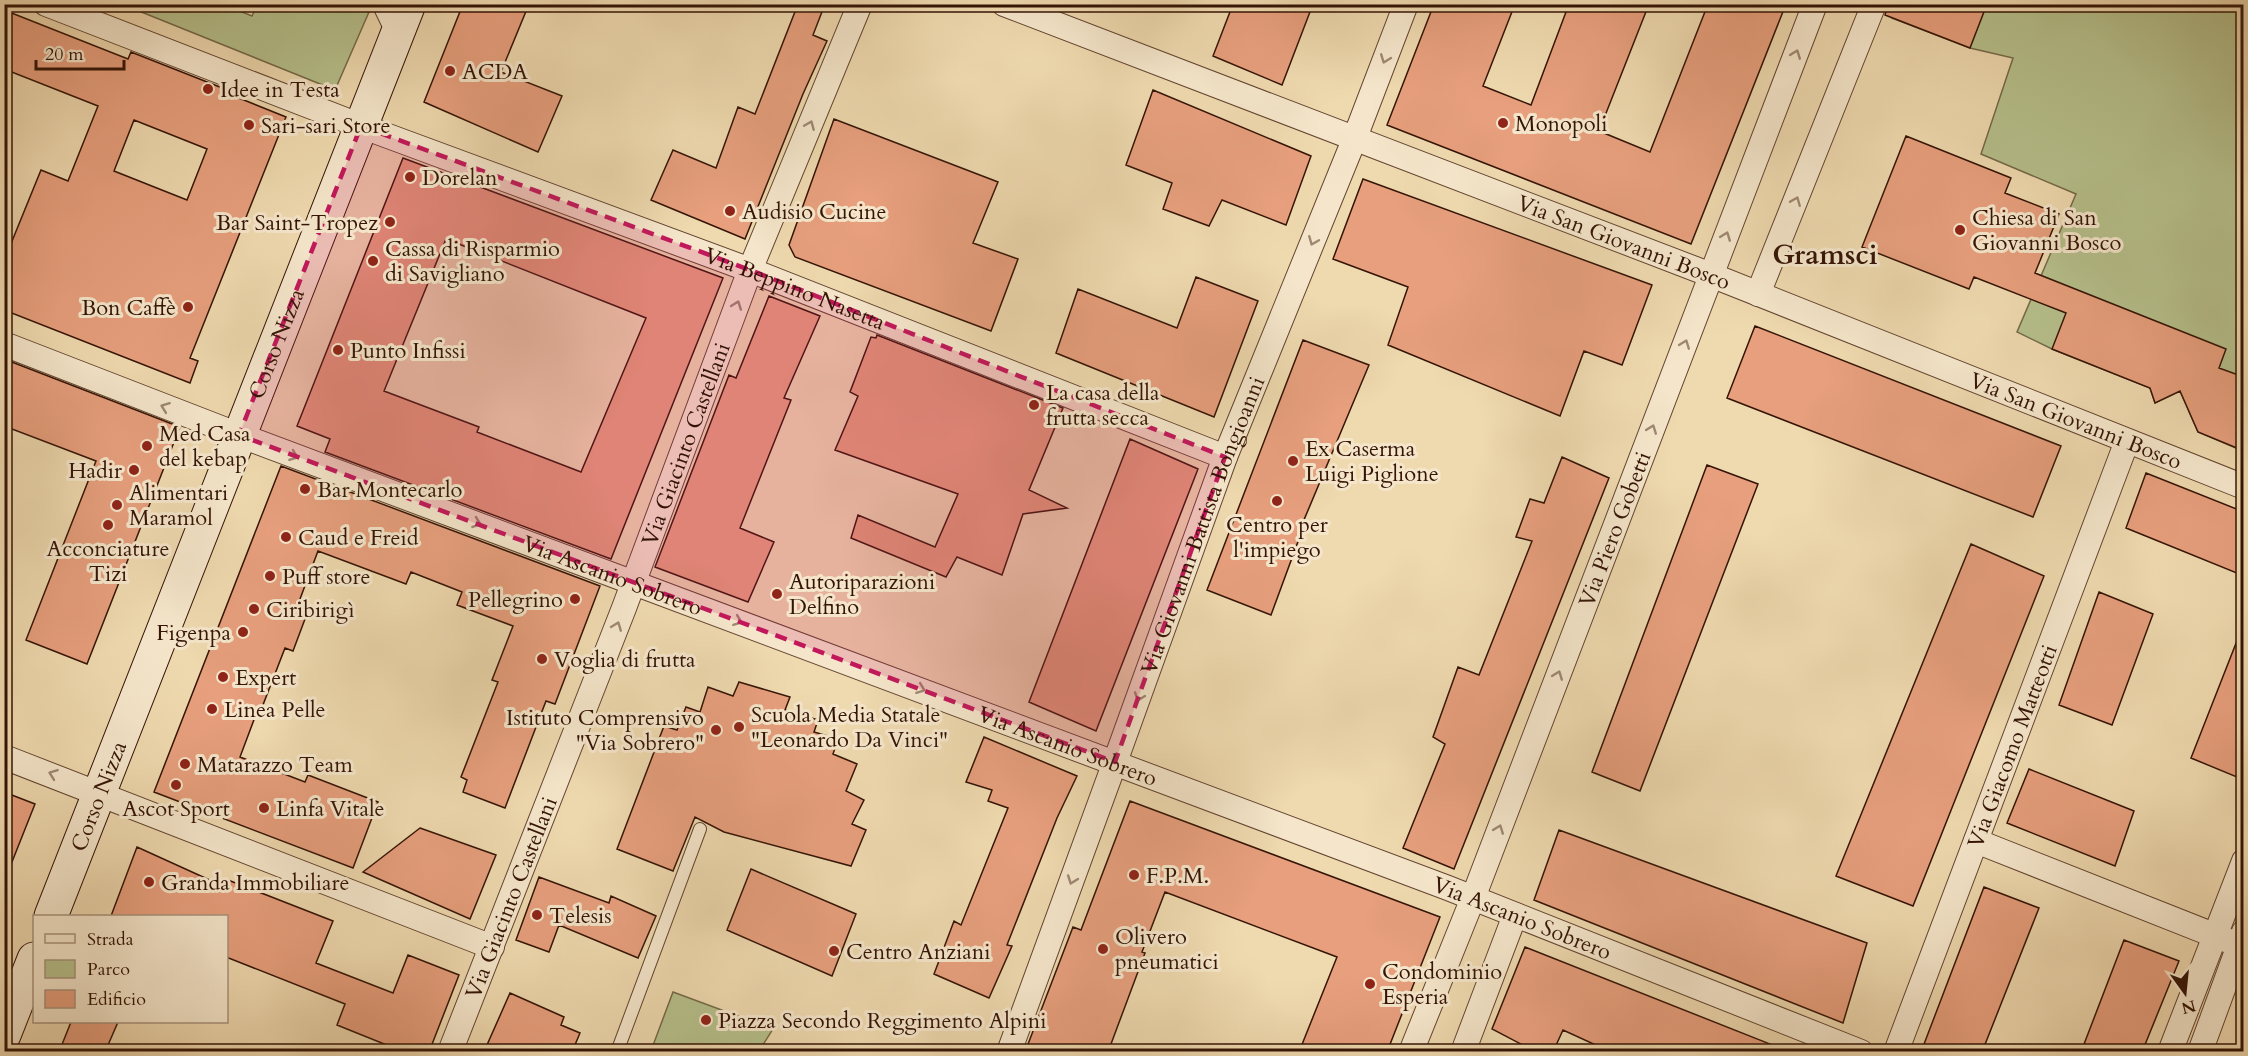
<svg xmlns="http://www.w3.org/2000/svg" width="2248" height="1056" font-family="Cardo,serif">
	<rect width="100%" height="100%" fill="#efd9af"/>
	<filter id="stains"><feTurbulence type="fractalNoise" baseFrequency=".00333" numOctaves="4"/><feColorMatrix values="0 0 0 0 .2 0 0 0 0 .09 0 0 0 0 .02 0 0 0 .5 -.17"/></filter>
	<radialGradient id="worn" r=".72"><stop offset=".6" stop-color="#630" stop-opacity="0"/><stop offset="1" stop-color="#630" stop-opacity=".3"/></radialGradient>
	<path fill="#b6c08c" stroke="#756a49" stroke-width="1.5" d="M1898,4L2243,5V451L2198,432L2180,391L2155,403L2150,388L2052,349L2017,332L2076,194L1981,154L2013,58L1970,48L1892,18Z
		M257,5H350L369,12L335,90L124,5H225L252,16Z
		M673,992L773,1029L759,1051L661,1052L652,1048Z"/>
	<path fill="#e79f7d" stroke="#341406" stroke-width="1.5" fill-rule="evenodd" d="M463,4H529L501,72L562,96L538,152L424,102Z
		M798,4H825L813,35L827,41L803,94L745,239L651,200L673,150L716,168L738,107L755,114Z
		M1233,4H1313L1282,85L1213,56Z
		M1434,4H1515L1483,86L1531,105L1569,4H1649L1599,131L1650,152L1708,4H1786L1691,244L1387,125Z
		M1888,4H1987L1970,48L1885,15Z
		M4,10L128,59L131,52L230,91L229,94L286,117L190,358L198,361L190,383L4,310V244L10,246L41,170L68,181L98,106L4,69ZM134,120L207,149L187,200L114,171Z
		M1153,90L1311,156L1286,225L1222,200L1209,226L1163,209L1172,183L1126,165Z
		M834,119L998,182L973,243L1018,259L991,331L795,257L789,245Z
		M1906,136L2011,178L2005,193L2059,214L2035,273L2226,349L2219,368L2244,377V451L2198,432L2180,391L2155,403L2150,388L2052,349L2066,313L1974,277L1969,289L1862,247Z
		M403,158L723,278L611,559L325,452L330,439L297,426ZM446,239L646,318L581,472L477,432L479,427L384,391Z
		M1363,179L1652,285L1622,365L1584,351L1560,416L1388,345L1408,287L1333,259Z
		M1196,277L1258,301L1214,417L1056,353L1078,289L1177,328Z
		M769,296L820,316L784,398L791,400L740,528L774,542L748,602L655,567L729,375L736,378Z
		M1755,326L2061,446L2033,517L1727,398Z
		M877,335L1063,408L1029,490L1067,508L1023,514L1002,575L957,557L946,577L851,538L858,515L935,547L958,494L835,450L858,396L850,392L871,337L876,338Z
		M1303,340L1369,365L1301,527L1303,528L1271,615L1207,590Z
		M4,359L180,427L87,664L26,640L96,461L4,426Z
		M1130,439L1198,469L1096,731L1029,702Z
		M1562,457L1609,478L1454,869L1403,848L1445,744L1433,737L1458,667L1479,675L1532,541L1516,537L1530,499L1544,503Z
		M1707,465L1758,484L1640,791L1592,772Z
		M281,466L600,586L555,704L546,701L505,808L463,792L467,780L461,777L498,682L492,680L513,626L457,605L462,592L411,572L406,584L318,551L297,607L308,611L293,651L285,648L261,710L258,709L240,757L305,782L308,775L378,802L353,868L154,792Z
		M2146,473L2244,512V576L2126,528Z
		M1971,544L2044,576L1913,906L1836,876Z
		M2099,592L2153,614L2112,725L2059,705Z
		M2242,628H2244V780L2191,758Z
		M739,682L790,697L785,710L818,720L814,732L838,739L833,754L857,764L846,791L864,800L852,824L866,830L851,866L724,832L695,817L673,871L617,849L664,726L677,730L686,707L700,712L708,687L733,696Z
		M984,737L1077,776L1057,818L1007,945L1012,946L989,998L934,974L954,921L961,925L1008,808L988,801L992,790L966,782Z
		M2029,769L2134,811L2115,866L2007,823Z
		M4,792L35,804L6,877H4Z
		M1130,801L1440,917L1387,1052H1299L1337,957L1165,892L1142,952L1145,953L1108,1052H1025L1073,927L1081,930Z
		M420,828L496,855L470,919L363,872Z
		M1559,830L1867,943L1843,1023L1534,900Z
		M137,847L225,887L228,880L333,921L316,963L393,993L408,955L459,975L429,1052H404L337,1025L345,1004L226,957V916H111Z
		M751,869L856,914L832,976L727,930Z
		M539,877L609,903L611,896L656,916L638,958L559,925L549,952L516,940Z
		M1984,887L2039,908L1982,1052H1921Z
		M2124,940L2179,961L2142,1052H2081Z
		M1525,947L1785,1050V1052H1611L1563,1030L1553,1052H1536L1492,1029Z
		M510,993L564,1017L561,1025L580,1033L572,1052H502L487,1045Z
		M71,1022H118L105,1052H59Z"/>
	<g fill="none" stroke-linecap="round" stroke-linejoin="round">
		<g stroke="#634530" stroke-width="14">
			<path id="lane" d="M378,4L392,33
				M617,1052L700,829"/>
		</g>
		<g stroke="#634530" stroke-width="26">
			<g id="street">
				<path id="s1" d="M46,4L361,126L750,270L1225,457"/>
				<path id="s2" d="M1004,4L1711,275L2244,487"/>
				<path d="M1758,294L1874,4"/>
				<path id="s3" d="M4,344L239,435L1448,888L1861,1052"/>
				<path d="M4,757L492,947"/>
				<path d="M1976,841L2244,947"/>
				<path id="s4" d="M450,1052L624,608L750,270L860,4"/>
				<path id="s5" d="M1009,1052L1115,762L1225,457L1354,140L1406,4"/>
				<path id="s6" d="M1411,1052L1473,898L1815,4"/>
				<path d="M1463,1052L1515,915"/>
				<path id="s7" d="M1896,1052L2127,441"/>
				<path d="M2170,1052L2244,861"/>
				<path d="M2200,1052L2244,932"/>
			</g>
		</g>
		<g stroke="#341406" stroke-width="35">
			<g id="secondary">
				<path id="s8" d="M51,916L409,4"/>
				<path d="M4,1035L34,959"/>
			</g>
		</g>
		<use href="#lane" stroke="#f5e6cb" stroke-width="12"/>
		<use href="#street" stroke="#f5e6cb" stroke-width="24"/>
		<use href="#secondary" stroke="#f5e6cb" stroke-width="33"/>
	</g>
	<defs><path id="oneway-chevron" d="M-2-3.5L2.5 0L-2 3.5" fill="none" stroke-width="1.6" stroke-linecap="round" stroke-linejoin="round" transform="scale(1.5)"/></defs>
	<g stroke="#9e8872">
		<use href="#oneway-chevron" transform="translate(1796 54) rotate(-69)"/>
		<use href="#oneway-chevron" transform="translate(1385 59) rotate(111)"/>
		<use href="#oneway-chevron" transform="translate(810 125) rotate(-67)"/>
		<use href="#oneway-chevron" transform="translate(1796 201) rotate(-68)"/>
		<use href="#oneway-chevron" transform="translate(1726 236) rotate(-69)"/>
		<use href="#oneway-chevron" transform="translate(1313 241) rotate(112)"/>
		<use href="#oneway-chevron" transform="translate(737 305) rotate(-70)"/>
		<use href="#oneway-chevron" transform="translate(1685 344) rotate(-69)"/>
		<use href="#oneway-chevron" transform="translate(165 407) rotate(-159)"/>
		<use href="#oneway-chevron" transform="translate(1652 429) rotate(-69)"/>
		<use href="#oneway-chevron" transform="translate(294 456) rotate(20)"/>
		<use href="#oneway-chevron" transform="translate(477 523) rotate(20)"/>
		<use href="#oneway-chevron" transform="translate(738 621) rotate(21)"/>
		<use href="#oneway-chevron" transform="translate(617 626) rotate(-69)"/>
		<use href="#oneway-chevron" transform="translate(1558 675) rotate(-69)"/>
		<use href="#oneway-chevron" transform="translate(921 689) rotate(21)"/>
		<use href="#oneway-chevron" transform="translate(1139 697) rotate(110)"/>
		<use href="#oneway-chevron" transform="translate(53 774) rotate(-160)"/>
		<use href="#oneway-chevron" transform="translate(1499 829) rotate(-69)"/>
		<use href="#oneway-chevron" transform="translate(1072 880) rotate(110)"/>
	</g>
	<path fill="#c2185b" fill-opacity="0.2" stroke="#c2185b" stroke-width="4.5" stroke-dasharray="12 8" stroke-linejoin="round" d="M361,126L750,270L1225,457L1115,762L239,435Z"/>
	<g fill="#8f2418" stroke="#f5e6cb" stroke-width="2">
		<circle cx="450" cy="71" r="6"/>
		<circle cx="208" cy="89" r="6"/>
		<circle cx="1503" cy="123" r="6"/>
		<circle cx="249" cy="125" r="6"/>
		<circle cx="410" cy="177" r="6"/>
		<circle cx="730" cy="211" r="6"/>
		<circle cx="390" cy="222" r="6"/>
		<circle cx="1960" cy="230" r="6"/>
		<circle cx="373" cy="261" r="6"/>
		<circle cx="188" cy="307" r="6"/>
		<circle cx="338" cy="350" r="6"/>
		<circle cx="1034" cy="405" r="6"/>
		<circle cx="147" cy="446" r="6"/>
		<circle cx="1293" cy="461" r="6"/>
		<circle cx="134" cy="470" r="6"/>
		<circle cx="305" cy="489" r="6"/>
		<circle cx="1277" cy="501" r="6"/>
		<circle cx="117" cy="505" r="6"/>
		<circle cx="108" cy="525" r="6"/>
		<circle cx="286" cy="537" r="6"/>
		<circle cx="270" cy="576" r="6"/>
		<circle cx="777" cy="594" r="6"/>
		<circle cx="575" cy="599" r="6"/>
		<circle cx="254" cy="609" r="6"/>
		<circle cx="243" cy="632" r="6"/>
		<circle cx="542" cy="659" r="6"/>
		<circle cx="223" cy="677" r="6"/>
		<circle cx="212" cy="709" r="6"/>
		<circle cx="739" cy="727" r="6"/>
		<circle cx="716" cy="730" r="6"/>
		<circle cx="185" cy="764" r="6"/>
		<circle cx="176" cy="785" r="6"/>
		<circle cx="264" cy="808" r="6"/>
		<circle cx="1134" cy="875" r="6"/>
		<circle cx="149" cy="882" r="6"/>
		<circle cx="537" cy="915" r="6"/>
		<circle cx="1103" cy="949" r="6"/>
		<circle cx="834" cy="951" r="6"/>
		<circle cx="1370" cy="984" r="6"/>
		<circle cx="706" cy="1020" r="6"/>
	</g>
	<g text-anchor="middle" stroke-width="6" stroke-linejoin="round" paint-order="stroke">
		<g font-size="22" fill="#341406" stroke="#f5e6cb" text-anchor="start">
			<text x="462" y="79">ACDA</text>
			<text x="220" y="97">Idee in Testa</text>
			<text x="1515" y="131">Monopoli</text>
			<text x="261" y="133">Sari-sari Store</text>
			<text x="422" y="185">Dorelan</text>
			<text x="742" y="219">Audisio Cucine</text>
			<text x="1972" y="225">Chiesa di San<tspan x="1972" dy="25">Giovanni Bosco</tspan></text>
			<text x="378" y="230" text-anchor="end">Bar Saint-Tropez</text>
			<text x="385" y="256">Cassa di Risparmio<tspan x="385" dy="25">di Savigliano</tspan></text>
			<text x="176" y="315" text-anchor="end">Bon Caffè</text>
			<text x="350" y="358">Punto Infissi</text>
			<text x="1046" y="400">La casa della<tspan x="1046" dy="25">frutta secca</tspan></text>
			<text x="159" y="441">Med Casa<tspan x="159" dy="25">del kebap</tspan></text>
			<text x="1305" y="456">Ex Caserma<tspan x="1305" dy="25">Luigi Piglione</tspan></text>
			<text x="122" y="478" text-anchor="end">Hadir</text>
			<text x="317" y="497">Bar Montecarlo</text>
			<text x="129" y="500">Alimentari<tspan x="129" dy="25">Maramol</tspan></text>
			<text x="1277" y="532" text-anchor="middle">Centro per<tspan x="1277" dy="25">l'impiego</tspan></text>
			<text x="298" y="545">Caud e Freid</text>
			<text x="108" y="556" text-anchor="middle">Acconciature<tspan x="108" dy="25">Tizi</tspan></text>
			<text x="282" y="584">Puff store</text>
			<text x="789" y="589">Autoriparazioni<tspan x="789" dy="25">Delfino</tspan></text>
			<text x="563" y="607" text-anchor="end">Pellegrino</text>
			<text x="266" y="617">Ciribirigì</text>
			<text x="231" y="640" text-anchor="end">Figenpa</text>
			<text x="554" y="667">Voglia di frutta</text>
			<text x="235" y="685">Expert</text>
			<text x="224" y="717">Linea Pelle</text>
			<text x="751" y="722">Scuola Media Statale<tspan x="751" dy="25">"Leonardo Da Vinci"</tspan></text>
			<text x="704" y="725" text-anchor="end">Istituto Comprensivo<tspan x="704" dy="25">"Via Sobrero"</tspan></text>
			<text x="197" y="772">Matarazzo Team</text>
			<text x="176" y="816" text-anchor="middle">Ascot Sport</text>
			<text x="276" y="816">Linfa Vitale</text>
			<text x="1146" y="883">F.P.M.</text>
			<text x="161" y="890">Granda Immobiliare</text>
			<text x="549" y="923">Telesis</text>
			<text x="1115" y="944">Olivero<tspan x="1115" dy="25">pneumatici</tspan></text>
			<text x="846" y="959">Centro Anziani</text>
			<text x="1382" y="979">Condominio<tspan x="1382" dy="25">Esperia</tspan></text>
			<text x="718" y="1028">Piazza Secondo Reggimento Alpini</text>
		</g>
		<g font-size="22" fill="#341406" stroke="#f5e6cb">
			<text dy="8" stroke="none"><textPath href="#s2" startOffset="664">Via San Giovanni Bosco</textPath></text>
			<text dy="8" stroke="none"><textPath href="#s1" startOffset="801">Via Beppino Nasetta</textPath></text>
			<text dy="8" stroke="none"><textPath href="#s8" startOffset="615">Corso Nizza</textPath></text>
			<text dy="8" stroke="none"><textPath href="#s2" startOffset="1150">Via San Giovanni Bosco</textPath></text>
			<text dy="8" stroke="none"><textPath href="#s4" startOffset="652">Via Giacinto Castellani</textPath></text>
			<text dy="8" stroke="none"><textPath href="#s5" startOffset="561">Via Giovanni Battista Bongioanni</textPath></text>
			<text dy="8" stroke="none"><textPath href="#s6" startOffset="561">Via Piero Gobetti</textPath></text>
			<text dy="8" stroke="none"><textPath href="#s3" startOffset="651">Via Ascanio Sobrero</textPath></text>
			<text dy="8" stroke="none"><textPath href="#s3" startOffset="1137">Via Ascanio Sobrero</textPath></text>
			<text dy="8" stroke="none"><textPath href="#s7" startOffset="327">Via Giacomo Matteotti</textPath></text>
			<text dy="8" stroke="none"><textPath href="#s8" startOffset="129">Corso Nizza</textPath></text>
			<text dy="8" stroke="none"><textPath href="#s4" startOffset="166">Via Giacinto Castellani</textPath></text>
			<text dy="8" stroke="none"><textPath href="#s3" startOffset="1623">Via Ascanio Sobrero</textPath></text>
		</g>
		<g font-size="28" font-weight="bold" fill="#341406" stroke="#f5e6cb">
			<text x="1825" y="264">Gramsci</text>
		</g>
	</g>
	<rect width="2248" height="1056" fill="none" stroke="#efd9af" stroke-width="24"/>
	<rect x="6" y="6" width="2236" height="1044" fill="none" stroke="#341406" stroke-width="3"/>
	<rect x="12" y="12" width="2224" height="1032" fill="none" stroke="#341406" stroke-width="1.5"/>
	<rect x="33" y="915" width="195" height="108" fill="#f5e6cb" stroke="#a8927c" stroke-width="1.5"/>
	<rect x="45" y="934" width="30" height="9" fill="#f5e6cb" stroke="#a8927c" stroke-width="1.5"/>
	<text x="87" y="945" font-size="18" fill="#341406">Strada</text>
	<rect x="45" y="960" width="30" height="18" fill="#b6c08c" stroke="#a8927c" stroke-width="1.5"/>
	<text x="87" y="975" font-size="18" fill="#341406">Parco</text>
	<rect x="45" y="990" width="30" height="18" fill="#e79f7d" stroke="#a8927c" stroke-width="1.5"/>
	<text x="87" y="1005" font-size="18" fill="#341406">Edificio</text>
	<g transform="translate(2185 993) rotate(165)" stroke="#f5e6cb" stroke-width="4.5" paint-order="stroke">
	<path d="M0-4.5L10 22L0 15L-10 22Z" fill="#341406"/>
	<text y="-9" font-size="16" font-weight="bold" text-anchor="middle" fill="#341406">N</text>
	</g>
	<path d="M36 60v9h88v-9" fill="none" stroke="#341406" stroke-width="3"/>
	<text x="45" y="60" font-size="18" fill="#341406" stroke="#f5e6cb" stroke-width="4.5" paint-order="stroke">20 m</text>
	<rect width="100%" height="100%" filter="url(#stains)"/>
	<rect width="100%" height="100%" fill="url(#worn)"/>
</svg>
